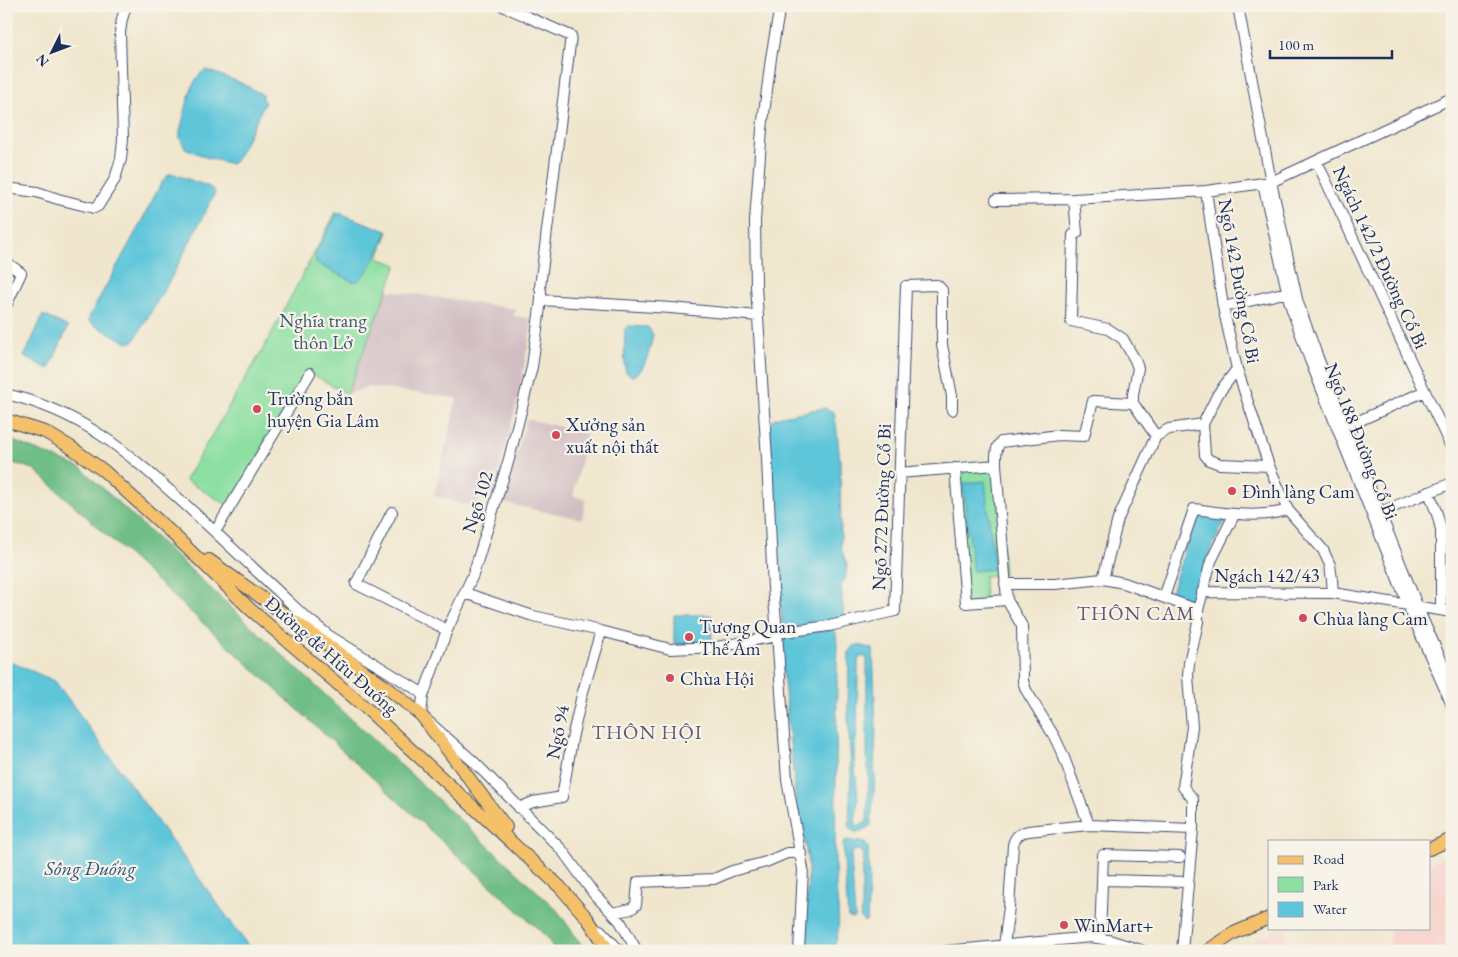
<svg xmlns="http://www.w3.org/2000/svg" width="1458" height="957" font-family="'EB Garamond',serif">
	<rect width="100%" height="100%" fill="#f7f3e8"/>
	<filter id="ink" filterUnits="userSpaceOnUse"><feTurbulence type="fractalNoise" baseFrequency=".02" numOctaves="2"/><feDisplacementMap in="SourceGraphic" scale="10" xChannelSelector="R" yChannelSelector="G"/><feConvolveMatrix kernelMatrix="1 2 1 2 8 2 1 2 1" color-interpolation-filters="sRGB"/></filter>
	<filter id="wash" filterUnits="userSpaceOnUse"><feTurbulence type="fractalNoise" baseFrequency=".0096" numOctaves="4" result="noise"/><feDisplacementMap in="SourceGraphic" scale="20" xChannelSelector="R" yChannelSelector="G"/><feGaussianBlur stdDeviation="1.12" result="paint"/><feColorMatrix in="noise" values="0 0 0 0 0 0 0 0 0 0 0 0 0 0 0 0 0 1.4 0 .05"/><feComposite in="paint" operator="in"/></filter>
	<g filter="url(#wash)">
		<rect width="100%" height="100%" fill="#f0e6cd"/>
		<path fill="#f7d0ca" d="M1452,854V951H1390V928H1429V864Z
			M1279,928H1285L1289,951H1234Z
			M1065,947H1110L1118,951H1064Z"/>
		<path fill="#d2bec2" d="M387,290L515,309L514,316L533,319L518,398L493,495L481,492L477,508L434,496L457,398L370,387L347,394Z
			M527,419L587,433L573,496L586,499L582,519L502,503Z"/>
		<path fill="#8bdfa1" stroke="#538780" d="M336,212L388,232L378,258L397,265L347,394L312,374L229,506L185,480L263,349Z
			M996,465L1004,575L984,576L985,602L966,603L955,468Z"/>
		<path fill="#70be87" stroke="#467672" d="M6,438L81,468L557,910L586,951H554L548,938L34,469L6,461Z"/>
		<path fill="#5ec6da" stroke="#3c7a9c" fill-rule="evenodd" d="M206,70L239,82L263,95L262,100L265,102L238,157L232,164L208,158L185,148L180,138V130C186,114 189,77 206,70Z
			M169,174H174L210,187L215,192L214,195L171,278L134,341L129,343L94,325L89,321L90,315L133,237L162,182Z
			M339,213L387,231C380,248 372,269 358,281H352L316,263L315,254L337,214Z
			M43,315L68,327L49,369L24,357Z
			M628,326L648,327L653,335C650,348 646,370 633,377L626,372C623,358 625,344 625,329Z
			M824,408L834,412L836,423L840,461L841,548L847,565L845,579L841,585L844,618L836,622L791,628L786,627L782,623L769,421L781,416Z
			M985,481L994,568L993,569L973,571L963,484Z
			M1199,512L1224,517L1225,520L1205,562L1196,595L1194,598L1187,602L1172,595L1171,592L1196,516Z
			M674,615H711L712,644H674Z
			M834,629L836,634L837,645C837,714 836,782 835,851C835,863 835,874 836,886C837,904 843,934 832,949L803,951L808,881V864L806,848L796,802L782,661L784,637L798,634Z
			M859,645L873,649L876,730L874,768L875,778L871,825L861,832H854L849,827L851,772L848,713L849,652L853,646ZM862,656L867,658V754L869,777L867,822L859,826L855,823L858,799L854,758L857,728L858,663V660Z
			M6,660L55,681L252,951H6Z
			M846,840L865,843L868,847L869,880L867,920L865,922C859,919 860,916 862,910V871L864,859L862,851L857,850L853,851L851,857L855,918L852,919L848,917L843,845Z"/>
	</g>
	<g filter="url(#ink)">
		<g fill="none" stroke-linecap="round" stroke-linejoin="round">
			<g stroke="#3b4a6f" stroke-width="12">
				<path id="minor" d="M503,6L571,36L540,287L541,292V300L532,367L509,459L473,575L447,630L423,696L421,715L474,762L562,850L594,894L620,921L637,951
					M1238,6L1271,182L1298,303L1318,358L1423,620L1452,684
					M1317,162L1452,449
					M1263,184L1290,304L1310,360L1415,622L1452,705
					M6,188L37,192L58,199L94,208L98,206L115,179L121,159L123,139L120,32L122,19L126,6
					M1206,191L1223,307L1237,369L1269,466L1288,510L1323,550L1330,565L1332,580L1333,593L1452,612
					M1074,199L1077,233L1073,235L1071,321L1108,329L1123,339L1135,360L1138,368L1133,394V403L1156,436L1118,519L1103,579L1124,583L1198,610V622L1189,663L1188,676L1192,727L1183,787L1193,799V829L1182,951
					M996,200L1074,199L1206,191L1271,182L1452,98
					M6,262L21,273L6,306
					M541,300L671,308L758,316
					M1223,307L1292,291
					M1237,369L1218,394L1203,424L1205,455L1209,460L1220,464L1269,466
					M6,394C86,413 129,454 188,507C226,542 264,578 302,614L328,635L424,694
					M1341,429L1425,391
					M1156,436L1169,429L1203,424
					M996,465C996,458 995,447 1001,442L1059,435L1084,436L1093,401L1133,403
					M955,468L966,603L1007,600
					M899,473L996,465L1007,600L1022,626L1023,681L1026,690L1054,736L1063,755L1089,825L1028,831C1020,833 1015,836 1013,845L1009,907L1004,945
					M1429,492L1438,517L1441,530V609
					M392,512L356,584L447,630
					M1376,514L1452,483
					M215,532L310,373
					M1005,584H1055L1103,579
					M1202,592L1333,593
					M465,593L533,616L601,631L670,649L717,647L777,636
					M1164,597L1194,509C1225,513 1257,519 1288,510
					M1198,610L1211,561L1234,515
					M777,633L773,588L767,459L756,286L755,220L762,129L771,58L780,6
					M519,808L533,802L562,797L573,734L582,695L601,631
					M1089,825L1193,829
					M1102,880L1188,882
					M613,913L631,909L636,905L638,882L714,879L732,871L766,862L787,853H801
					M600,930L620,951
					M1100,938L1103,855L1180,857
					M799,951L803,869L787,780L777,633L829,626L895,611L906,286L937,285L942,290V345L952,396V410
					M946,951L1091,937L1109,940L1144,951"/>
			</g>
			<g stroke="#3b4a6f" stroke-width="14">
				<path id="major" d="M6,420L45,432L69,446L104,471L176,537L250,609L367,709L560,887L587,918L609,951
					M209,560L390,690L421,715L506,827
					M1429,849L1452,839
					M1207,951L1234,933L1269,918"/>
			</g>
			<use href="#minor" stroke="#fff" stroke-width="10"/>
			<use href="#major" stroke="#f4c16a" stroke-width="12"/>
		</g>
	</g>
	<g fill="#d1495b" stroke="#f7f3e8" stroke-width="2">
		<circle cx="257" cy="409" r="5"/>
		<circle cx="556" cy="435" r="5"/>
		<circle cx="1232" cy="491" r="5"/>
		<circle cx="1303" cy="618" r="5"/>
		<circle cx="689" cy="637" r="5"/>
		<circle cx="670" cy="678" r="5"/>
		<circle cx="1064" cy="925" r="5"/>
	</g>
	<g text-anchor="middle" stroke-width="4.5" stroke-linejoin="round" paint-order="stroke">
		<g font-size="19" fill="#1b2f5e" stroke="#f7f3e8">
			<text transform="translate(1381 257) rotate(65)" y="7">Ngách 142/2 Đường Cổ Bi</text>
			<text transform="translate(1240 281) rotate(80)" y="7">Ngõ 142 Đường Cổ Bi</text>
			<text transform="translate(1362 441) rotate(68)" y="7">Ngõ 188 Đường Cổ Bi</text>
			<text transform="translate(477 502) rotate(-73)" y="7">Ngõ 102</text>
			<text transform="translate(881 507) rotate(-88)" y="7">Ngõ 272 Đường Cổ Bi</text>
			<text x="1267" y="582">Ngách 142/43</text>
			<text transform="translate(332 655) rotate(41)" y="7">Đường đê Hữu Đuống</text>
			<text transform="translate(557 732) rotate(-79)" y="7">Ngõ 94</text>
		</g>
		<g font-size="19" fill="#375b6f" stroke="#f7f3e8">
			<text x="323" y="327">Nghĩa trang<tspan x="323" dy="22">thôn Lở</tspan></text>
		</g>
		<g font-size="19" fill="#1b2f5e" stroke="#f7f3e8" text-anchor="start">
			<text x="267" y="405">Trường bắn<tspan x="267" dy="22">huyện Gia Lâm</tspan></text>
			<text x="566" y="431">Xưởng sản<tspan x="566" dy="22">xuất nội thất</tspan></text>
			<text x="1242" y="498">Đình làng Cam</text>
			<text x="1313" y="625">Chùa làng Cam</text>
			<text x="699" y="633">Tượng Quan<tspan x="699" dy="22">Thế Âm</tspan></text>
			<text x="680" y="685">Chùa Hội</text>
			<text x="1074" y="932">WinMart+</text>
		</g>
		<g font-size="20" letter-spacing="1" fill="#605b74" stroke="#f7f3e8">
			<text x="1136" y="620">THÔN CAM</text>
			<text x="647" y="739">THÔN HỘI</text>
		</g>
		<g font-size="20" font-style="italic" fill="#2c557d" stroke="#f7f3e8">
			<text x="90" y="875">Sông Đuống</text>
		</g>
	</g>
	<rect width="1458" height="957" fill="none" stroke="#f7f3e8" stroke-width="25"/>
	<rect x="1268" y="840" width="162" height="90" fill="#f7f3e8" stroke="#9fa5b1"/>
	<rect x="1278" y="856" width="25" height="8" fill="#f4c16a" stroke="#9fa5b1"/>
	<text x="1313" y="864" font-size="15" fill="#1b2f5e">Road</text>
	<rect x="1278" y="877" width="25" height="15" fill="#8bdfa1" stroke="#9fa5b1"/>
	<text x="1313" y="890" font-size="15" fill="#1b2f5e">Park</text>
	<rect x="1278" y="902" width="25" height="15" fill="#5ec6da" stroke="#9fa5b1"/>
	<text x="1313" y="914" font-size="15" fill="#1b2f5e">Water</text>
	<g transform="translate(52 52) rotate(228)" stroke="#f7f3e8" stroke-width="4" paint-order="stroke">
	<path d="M0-4L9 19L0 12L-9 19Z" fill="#1b2f5e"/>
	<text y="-8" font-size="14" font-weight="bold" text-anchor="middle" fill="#1b2f5e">N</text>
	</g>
	<path d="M1270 50v8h122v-8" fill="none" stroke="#1b2f5e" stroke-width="2.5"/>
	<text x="1278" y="50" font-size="15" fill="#1b2f5e" stroke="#f7f3e8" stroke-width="4" paint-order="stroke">100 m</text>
</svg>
